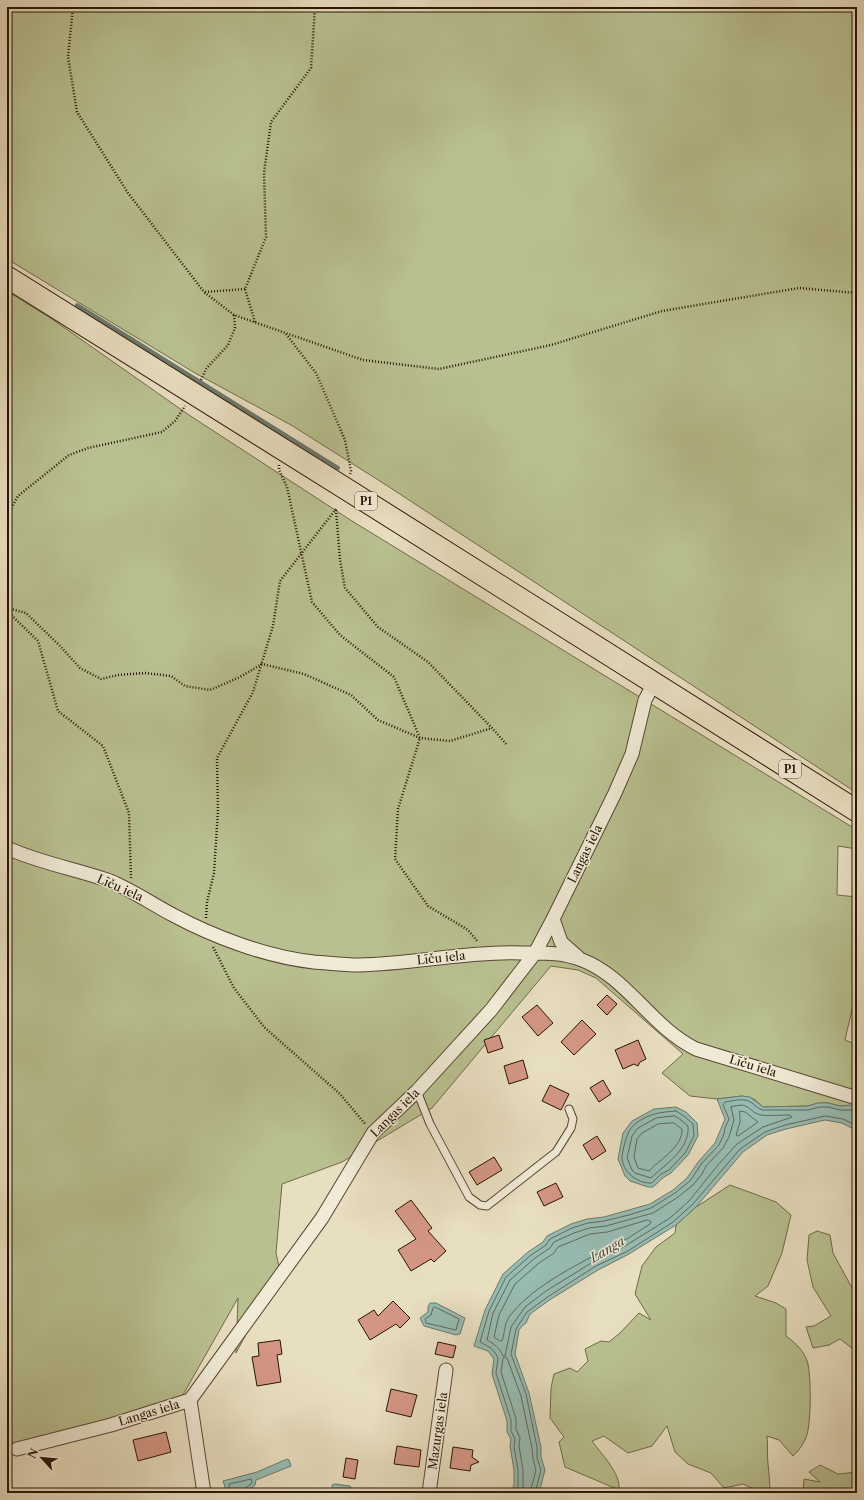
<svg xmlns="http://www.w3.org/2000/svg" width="864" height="1500" font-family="'Libre Caslon Text',serif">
	<rect width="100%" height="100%" fill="#e8dec0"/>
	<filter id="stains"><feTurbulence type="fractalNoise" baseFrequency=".005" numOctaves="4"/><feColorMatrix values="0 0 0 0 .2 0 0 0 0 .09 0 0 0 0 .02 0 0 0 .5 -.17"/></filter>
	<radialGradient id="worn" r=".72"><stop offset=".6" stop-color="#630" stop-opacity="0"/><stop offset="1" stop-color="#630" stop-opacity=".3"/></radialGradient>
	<path fill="#b9c090" stroke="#706a4a" d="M7,7H857V793L383,483L291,425L195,373L7,259Z
		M7,291L52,319L189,415L352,521L857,830V849L838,846L837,895L857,897V988L845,1040L857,1045V1107L854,1105L840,1106L828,1103H818L808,1106L763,1107L754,1099L742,1096L717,1099L690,1096L662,1073L683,1054L596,978L578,970L551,966L432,1108L342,1162L282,1184L276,1253L280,1271L236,1353L238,1298L180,1400L7,1447Z
		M730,1185L776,1202L791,1215L782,1253L768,1286L755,1296L776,1303L786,1309V1336C796,1343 805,1352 808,1364C811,1379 811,1414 808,1430C807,1439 800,1450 793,1456L779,1440L767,1436C768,1445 767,1455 768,1464C769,1474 770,1483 770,1493H763L743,1484L724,1488L711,1473L688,1464L675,1452L667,1426L652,1446L628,1453L604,1436L592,1441C601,1454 621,1473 619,1490L565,1467L559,1442L564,1437L550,1418L551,1388L554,1374L570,1368L577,1372L588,1361L585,1349L601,1341L609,1342L620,1333L639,1313L651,1320L635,1294L642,1266L656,1247L675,1233L676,1225L696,1207Z
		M817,1231L830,1235L833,1253L857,1297V1352L840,1339L829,1345L813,1348L806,1327L814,1326L831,1316L813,1287L807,1260L809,1235Z
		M820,1465L838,1474L857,1472V1493H803L804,1479L820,1482L809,1472Z"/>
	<path fill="#97bcb2" stroke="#6b796c" d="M742,1096L750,1097L763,1107L808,1106L818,1103H828L840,1106L854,1105L857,1107V1131L842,1123L825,1120L786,1129L767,1135L743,1152L696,1207L676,1225L629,1254L598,1270L551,1299L530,1314L526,1323L522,1326L519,1330L515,1354L529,1393L541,1447V1457L545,1470L539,1493H511L514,1485V1470L510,1446L511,1439L507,1432V1421L492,1374L494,1359L488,1351L474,1346L485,1310L503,1274L528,1252L543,1242L547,1236L571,1224L587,1219L604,1217L650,1204L673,1190L687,1178L699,1161L715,1143L725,1119L717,1099Z
		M676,1107L686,1112L697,1123L698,1136L688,1155L671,1173L664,1177L653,1187H648L630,1181L625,1176L618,1159L623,1133L632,1121L654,1109Z
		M430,1303H436L465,1318L460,1334L456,1335L424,1326L420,1318L428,1312V1307Z
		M287,1459L289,1460L291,1466L256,1480L255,1485C247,1493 238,1493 227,1493L223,1481L257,1472Z
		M335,1484L350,1486L353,1490L352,1493H333L332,1485Z"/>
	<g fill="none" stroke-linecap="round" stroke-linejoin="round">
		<path stroke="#60685b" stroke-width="1" d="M742,1105C750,1106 753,1114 761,1115C766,1116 783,1115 790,1115L792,1117L763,1127L737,1144L718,1165L689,1201L670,1218L625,1246L593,1262L546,1291L525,1307L511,1327L505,1356H503C500,1348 494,1344 487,1340L493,1313L510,1280L535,1258L550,1248L554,1242L574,1233L589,1228L606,1226L653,1213L678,1197L693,1185L702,1174L706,1166L723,1148L729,1137L734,1120L731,1107Z
			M676,1111L684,1116L693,1124L694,1136L685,1153L669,1170L661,1174L652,1183C638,1184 622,1172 622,1157C622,1153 624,1147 625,1142C627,1135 630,1128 635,1124C648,1114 660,1112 676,1111Z
			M740,1111L745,1112L758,1122L738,1136L736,1135L740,1122Z
			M675,1116L681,1120L688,1126C690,1150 665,1164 651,1178L635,1173L632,1170L627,1158L632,1136L638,1128L656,1118Z
			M674,1123L682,1129C683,1147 659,1160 649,1171L638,1168L634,1157L637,1139L642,1133L658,1124Z
			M648,1220L651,1222L650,1224C640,1230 631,1237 621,1242C586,1260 532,1285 509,1317C504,1324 505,1333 502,1341H500L494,1337L499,1315L515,1284L539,1263L554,1253L558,1247L590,1234L607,1232Z
			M435,1307L459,1319L456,1330L426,1323L425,1319L431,1315L433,1308Z
			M230,1493L229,1484L251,1479L252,1483L244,1489L243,1493
			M515,1493L518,1486V1470L514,1446L515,1439L511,1431V1420L496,1373L498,1358L496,1354L491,1348L480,1342L489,1311L506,1277L531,1255L546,1245L550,1239L572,1228L588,1223L604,1221L629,1215L651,1208L675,1193L690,1181L702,1163L719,1145L724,1134L725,1128L729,1119L723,1105L725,1102C733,1101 745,1097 752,1103C756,1106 758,1109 763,1110H808L819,1107H828L840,1110H857
			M520,1493L523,1487V1470L519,1446L520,1438L516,1429V1419L501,1372L503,1358L505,1357L507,1358L521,1396L532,1448L533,1459L536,1470L530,1493
			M535,1493L541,1470L537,1458V1447L526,1394L511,1354L516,1329L527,1312L549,1296L596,1266L628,1251L673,1222L693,1204L740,1149L765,1132L785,1125L825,1116L843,1119L857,1126"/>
		<path stroke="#6b796c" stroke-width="4" d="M77,305L338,468"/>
	</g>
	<path fill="#d49684" stroke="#281404" d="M607,995L617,1004L607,1015L597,1005Z
		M537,1005L553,1023L538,1036L522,1017Z
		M582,1020L596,1034L574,1055L561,1042Z
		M499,1035L503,1048L488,1053L484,1040Z
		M638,1040L646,1059L640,1062L638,1066L634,1064L623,1069L615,1050Z
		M523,1060L528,1078L509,1084L504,1066Z
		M603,1080L611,1094L599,1102L590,1088Z
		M550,1085L569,1094L561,1110L542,1101Z
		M597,1136L606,1151L592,1160L583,1145Z
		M494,1157L502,1170L477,1185L469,1172Z
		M556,1183L563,1197L544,1206L537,1192Z
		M411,1200L432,1228L428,1231L446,1251L434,1262L431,1259L411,1271L398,1250L416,1239L395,1211Z
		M393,1301L410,1318L400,1328L396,1324L370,1340L358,1320L374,1310L378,1316Z
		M280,1340L282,1354L277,1355L281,1382L257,1386L252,1357L259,1356L258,1343Z
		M438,1342L456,1346L453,1358L435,1354Z
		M391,1389L417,1395L411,1417L386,1411Z
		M166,1432L171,1452L138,1461L133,1440Z
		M397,1446L421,1450L419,1467L394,1464Z
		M453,1447L473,1450L472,1457L479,1462L471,1465L470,1471L450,1468Z
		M346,1458L358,1460L355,1479L343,1477Z"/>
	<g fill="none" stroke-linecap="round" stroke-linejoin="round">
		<g stroke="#584633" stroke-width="9">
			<path id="service" d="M417,1091L430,1124L469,1197L480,1205L487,1206L556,1152L571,1128L573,1119L569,1109"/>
		</g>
		<g stroke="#584633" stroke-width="15">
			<path id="minor" d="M7,848C40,863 76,869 110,881C132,890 152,904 173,915C214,937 267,957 314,962C329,963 344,965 359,965C414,964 468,951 523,953C543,953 562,952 582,960C627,977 651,1027 696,1049L857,1098
				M553,919L561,942L578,957
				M190,1400L204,1493
				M17,1449L111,1425L190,1400L322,1218L373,1133L417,1091L491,1010L535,953L553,919L615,793L632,754L645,700L654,683
				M429,1493L446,1370"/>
		</g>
		<g stroke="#281404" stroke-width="23">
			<path id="primary" d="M7,277L343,487L857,811"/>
		</g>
		<path stroke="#281404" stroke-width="2.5" stroke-dasharray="1 2" stroke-linecap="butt" d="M73,7L68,57L77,112L128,193L204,292L234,315L363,360L439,369L551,345L662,311L799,288L857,293
			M205,292L245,289
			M255,322L245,289L266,237L264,173L271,122L311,68L315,7
			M286,334L316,373L345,440L351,471L350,474
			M201,380L206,369L228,345L235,328L234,315
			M279,465V470L287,487L312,602L340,635L394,677L420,738L398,809L395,859L428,906L468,930L478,942
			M336,510L340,560L345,588L378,627L428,662L492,728L507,745
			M7,516L18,496L69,455L88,448L162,432L175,421L185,406
			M7,608L26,613L59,645L80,668L101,679L118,675L145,673L171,676L185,686L210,690L240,677L262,664L304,674L351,695L378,720L420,738L450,741L492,728
			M7,611L38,641L58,711L103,746L129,813L131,878
			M206,918L207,902L214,873L218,811L217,758L253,692L273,626L280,581L336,509
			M213,947L234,988L264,1027L340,1094L366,1125"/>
		<use href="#service" stroke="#f0ead6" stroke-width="7"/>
		<use href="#minor" stroke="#f0ead6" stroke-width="13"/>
		<use href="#primary" stroke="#e8dec0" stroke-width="21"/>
	</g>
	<g text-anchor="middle" stroke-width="3" stroke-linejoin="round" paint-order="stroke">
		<g fill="#f0ead6" stroke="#645443" stroke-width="1">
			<rect x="355" y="492" width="22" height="18" rx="3"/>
			<rect x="779" y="760" width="22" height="18" rx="3"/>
		</g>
		<g font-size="11" font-weight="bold" fill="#281404">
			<text x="366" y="505">P1</text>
			<text x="790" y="773">P1</text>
		</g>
		<g font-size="12" fill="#281404" stroke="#f0ead6">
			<text transform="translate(585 854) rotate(-64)" y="4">Langas iela</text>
			<text transform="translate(120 888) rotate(24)" y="4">Līču iela</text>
			<text transform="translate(441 958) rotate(-6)" y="4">Līču iela</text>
			<text transform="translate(753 1066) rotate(17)" y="4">Līču iela</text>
			<text transform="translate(395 1113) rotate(-45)" y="4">Langas iela</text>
			<text transform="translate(149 1413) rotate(-17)" y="4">Langas iela</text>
			<text transform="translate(438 1431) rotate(-82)" y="4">Mazurgas iela</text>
		</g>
		<g font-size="13" font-style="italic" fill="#4f4f41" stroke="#f0ead6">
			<text transform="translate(607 1249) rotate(-31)" y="5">Langa</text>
		</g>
	</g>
	<rect width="864" height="1500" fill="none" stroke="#e8dec0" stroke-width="24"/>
	<rect x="8" y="8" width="848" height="1484" fill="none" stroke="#281404" stroke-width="2"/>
	<rect x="12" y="12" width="840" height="1476" fill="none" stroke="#281404"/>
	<g transform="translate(42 1458) rotate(297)" stroke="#f0ead6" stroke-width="3" paint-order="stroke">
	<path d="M0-3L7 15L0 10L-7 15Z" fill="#281404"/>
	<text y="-6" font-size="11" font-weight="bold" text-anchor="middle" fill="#281404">N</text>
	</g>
	<rect width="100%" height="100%" filter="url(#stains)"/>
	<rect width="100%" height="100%" fill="url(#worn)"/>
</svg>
